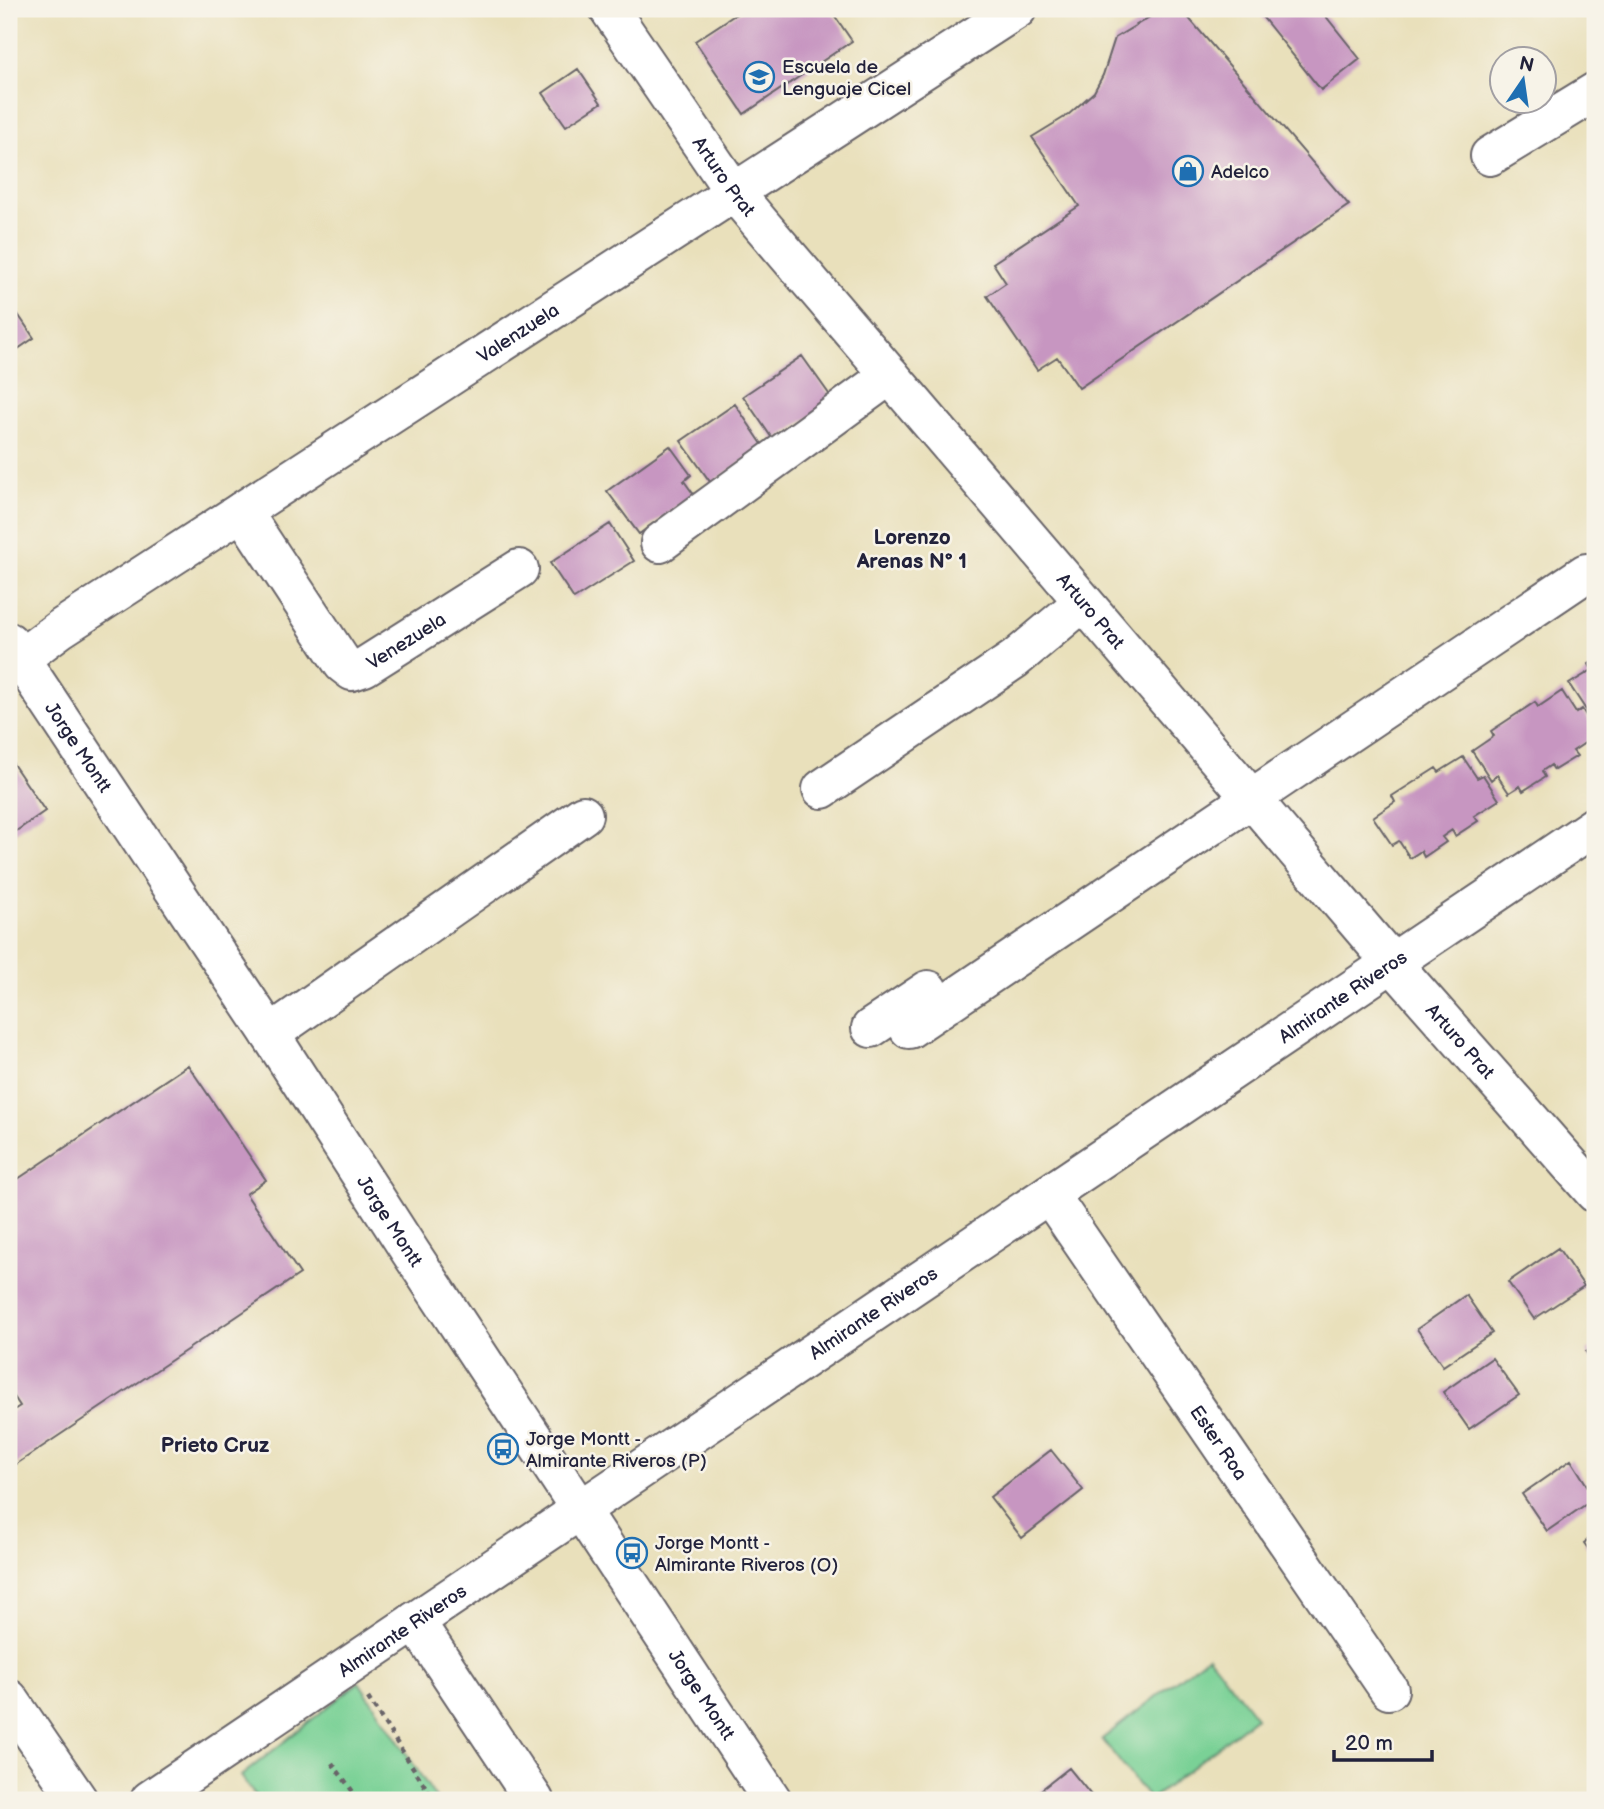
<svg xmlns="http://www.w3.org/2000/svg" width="1604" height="1809" font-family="'Balsamiq Sans',sans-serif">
	<rect width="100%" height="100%" fill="#f7f3e8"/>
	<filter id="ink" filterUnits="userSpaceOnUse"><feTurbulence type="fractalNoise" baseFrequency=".0143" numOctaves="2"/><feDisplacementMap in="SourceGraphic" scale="14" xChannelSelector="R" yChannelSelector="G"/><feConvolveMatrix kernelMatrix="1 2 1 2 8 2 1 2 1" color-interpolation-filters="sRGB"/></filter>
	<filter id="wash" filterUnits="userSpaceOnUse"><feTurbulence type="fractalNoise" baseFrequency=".00686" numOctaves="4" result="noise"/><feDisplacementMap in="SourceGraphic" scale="28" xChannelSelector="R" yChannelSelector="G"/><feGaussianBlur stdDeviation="1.57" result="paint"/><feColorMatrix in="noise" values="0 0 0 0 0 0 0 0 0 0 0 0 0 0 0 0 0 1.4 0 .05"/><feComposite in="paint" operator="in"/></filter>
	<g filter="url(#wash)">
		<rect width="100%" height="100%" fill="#e9e0bb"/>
		<path fill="#7ad196" stroke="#4e7a68" stroke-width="2" d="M1208,1656L1256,1717L1150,1800L1102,1739Z
			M359,1682L437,1800H258L241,1776Z"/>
		<g id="blocks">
			<path fill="#c796c1" d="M744,9H830L852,41L744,114L695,41Z
				M1163,9H1181L1349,205L1079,388L1057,357L1037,370L987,296L1006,283L993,263L1079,206L1032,137L1068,115L1094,92L1103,75L1115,38Z
				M1256,9H1320L1360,59L1321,90Z
				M578,69L601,103L566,126L543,93Z
				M11,304L34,338L9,355V306Z
				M802,356L834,401L774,441L743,396Z
				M735,404L764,447L711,483L681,441Z
				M670,446L691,475L684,481L694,495L639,534L607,491Z
				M610,524L634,561L574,599L550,563Z
				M1595,660V709L1588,713L1569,684L1592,670L1589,664Z
				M1562,691L1576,713L1582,709L1595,730V736L1573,751L1577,756L1554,770L1551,765L1542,771L1545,777L1523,791L1520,786L1509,793L1497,775L1491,780L1472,751L1494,736L1491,731L1535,702L1538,707Z
				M1463,757L1477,778L1483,775L1499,800L1474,816L1478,821L1455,836L1452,830L1442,837L1446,842L1424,857L1421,851L1410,858L1399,841L1392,845L1373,817L1395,802L1392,796L1436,768L1439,772Z
				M9,758L45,811L9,836Z
				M188,1065L266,1180L246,1194L300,1274L9,1469V1413L20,1406L9,1389V1185Z
				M1558,1248L1584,1286L1534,1319L1508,1282Z
				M1466,1295L1492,1333L1443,1366L1417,1329Z
				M1595,1346V1366L1586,1352Z
				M1492,1358L1519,1395L1469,1429L1443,1392Z
				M1051,1450L1083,1490L1022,1538L990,1497Z
				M1571,1460L1595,1498L1547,1531L1522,1494Z
				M1595,1534V1558L1584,1543Z
				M1069,1768L1095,1800H1028Z"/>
		</g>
	</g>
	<g filter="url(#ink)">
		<use href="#blocks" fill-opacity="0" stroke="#686468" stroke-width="2"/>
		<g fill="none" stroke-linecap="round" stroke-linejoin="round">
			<g stroke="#686468" stroke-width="42">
				<g id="minor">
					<path id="s1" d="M609,9L734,192L760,223L1392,963L1595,1193"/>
					<path d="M1490,156L1595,92"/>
					<path id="s2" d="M242,511L343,664L352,671L364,667L519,569"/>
					<path d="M660,543L890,375"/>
					<path id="s3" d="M9,642L270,1034L411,1253L772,1800"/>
					<path id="s4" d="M9,667L60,629L1017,9"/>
					<path d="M822,789L1015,659L1083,602"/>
					<path d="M871,1028L928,990"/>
					<path d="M909,1029L1586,573"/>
					<path d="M270,1034L583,815"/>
					<path id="s5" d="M1049,1194L1389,1690"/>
					<path d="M415,1621L534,1800"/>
					<path d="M9,1699L78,1800"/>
					<path id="s6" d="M150,1800L1595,826"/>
				</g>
			</g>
			<path stroke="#686468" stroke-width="4.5" stroke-dasharray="5 5" stroke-linecap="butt" d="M368,1698L434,1800
				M332,1763L359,1800"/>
			<use href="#minor" stroke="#fff" stroke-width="38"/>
		</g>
	</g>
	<defs>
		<g id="school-ring" transform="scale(1.575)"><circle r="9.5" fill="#f7f3e8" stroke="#1f6fb2" stroke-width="1.5"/><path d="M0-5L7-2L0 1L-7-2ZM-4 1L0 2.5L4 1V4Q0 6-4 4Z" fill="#1f6fb2"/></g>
		<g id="shop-ring" transform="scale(1.575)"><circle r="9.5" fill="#f7f3e8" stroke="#1f6fb2" stroke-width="1.5"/><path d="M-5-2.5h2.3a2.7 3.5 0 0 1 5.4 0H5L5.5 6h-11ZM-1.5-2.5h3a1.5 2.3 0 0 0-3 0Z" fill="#1f6fb2"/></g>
		<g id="bus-ring" transform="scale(1.575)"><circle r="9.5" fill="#f7f3e8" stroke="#1f6fb2" stroke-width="1.5"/><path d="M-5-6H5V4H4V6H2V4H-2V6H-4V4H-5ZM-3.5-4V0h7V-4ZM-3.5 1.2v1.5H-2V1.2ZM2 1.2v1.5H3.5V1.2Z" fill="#1f6fb2"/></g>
	</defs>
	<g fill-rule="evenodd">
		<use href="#school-ring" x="759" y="77"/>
		<use href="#shop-ring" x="1188" y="171"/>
		<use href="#bus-ring" x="503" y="1449"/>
		<use href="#bus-ring" x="632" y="1553"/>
	</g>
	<g text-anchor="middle" stroke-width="5" stroke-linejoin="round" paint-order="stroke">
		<g font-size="19" fill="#22223b" stroke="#f7f3e8" text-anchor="start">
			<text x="782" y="73">Escuela de<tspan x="782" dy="22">Lenguaje Cicel</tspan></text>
			<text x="1211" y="178">Adelco</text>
			<text x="526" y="1445">Jorge Montt -<tspan x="526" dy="22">Almirante Riveros (P)</tspan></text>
			<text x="655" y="1549">Jorge Montt -<tspan x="655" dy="22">Almirante Riveros (O)</tspan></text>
		</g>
		<g font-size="19" fill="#22223b" stroke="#f7f3e8">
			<text dy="7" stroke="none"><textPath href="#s1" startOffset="203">Arturo Prat</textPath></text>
			<text dy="7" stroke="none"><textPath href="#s4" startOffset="609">Valenzuela</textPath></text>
			<text dy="7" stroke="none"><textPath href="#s1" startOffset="772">Arturo Prat</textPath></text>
			<text dy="7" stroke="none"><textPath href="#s2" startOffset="257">Venezuela</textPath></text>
			<text dy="7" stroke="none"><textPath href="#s3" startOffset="126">Jorge Montt</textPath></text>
			<text dy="7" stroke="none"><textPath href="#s6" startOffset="1438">Almirante Riveros</textPath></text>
			<text dy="7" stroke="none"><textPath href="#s1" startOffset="1339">Arturo Prat</textPath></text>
			<text dy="7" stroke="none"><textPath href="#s3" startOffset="693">Jorge Montt</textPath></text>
			<text dy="7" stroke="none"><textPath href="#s6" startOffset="872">Almirante Riveros</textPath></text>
			<text dy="7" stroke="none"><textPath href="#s5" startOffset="301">Ester Roa</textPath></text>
			<text dy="7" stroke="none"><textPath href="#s6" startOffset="304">Almirante Riveros</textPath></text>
			<text dy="7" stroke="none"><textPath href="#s3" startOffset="1260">Jorge Montt</textPath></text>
		</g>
		<g font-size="21" font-weight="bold" fill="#22223b" stroke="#f7f3e8">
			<text x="912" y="544">Lorenzo<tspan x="912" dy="24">Arenas N° 1</tspan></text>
			<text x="215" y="1452">Prieto Cruz</text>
		</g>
	</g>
	<rect width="1604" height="1809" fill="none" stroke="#f7f3e8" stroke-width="35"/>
	<g transform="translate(1523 80) rotate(13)"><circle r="33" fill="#f7f3e8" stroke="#a29fa3" stroke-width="2"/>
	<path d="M0-5L12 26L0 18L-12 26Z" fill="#1f6fb2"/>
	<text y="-10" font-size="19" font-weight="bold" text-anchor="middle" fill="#22223b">N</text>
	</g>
	<path d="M1334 1750v10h98v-10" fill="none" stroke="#22223b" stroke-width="3.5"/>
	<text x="1345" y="1750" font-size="21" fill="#22223b" stroke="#f7f3e8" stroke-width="5" paint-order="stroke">20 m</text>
</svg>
